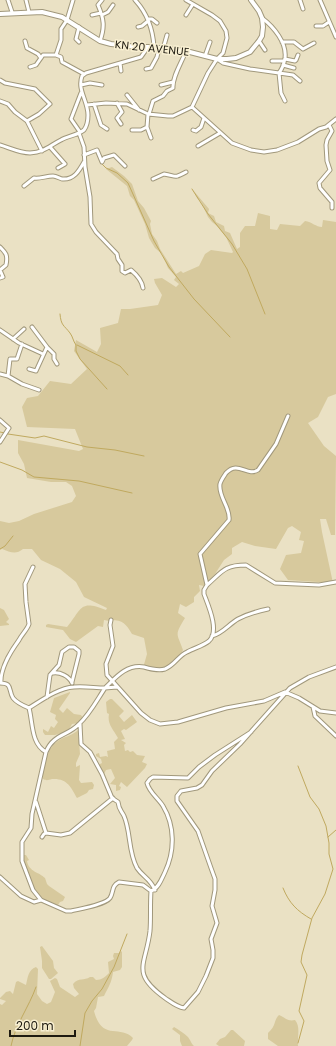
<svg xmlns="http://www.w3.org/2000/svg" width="336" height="1046" font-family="Poppins,sans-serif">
	<rect width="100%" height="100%" fill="#eae1c4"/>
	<path fill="#d7c99d" d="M112,167L124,176L132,184L138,201L144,208L151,221L150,224L152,234L157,241L160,249L176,274L181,271L183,273L199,266L205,254L211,250L232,253L233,252L226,237L217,226L212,222L208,217L201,202L197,198L193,190L209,209L208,213L214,216L216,222L224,226L225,231L230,233L237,249L240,247V233L245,226H255L258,213L270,216V229L277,230L280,224L300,226L305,221C312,222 316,227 322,227L323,220L336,222V394L328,397L318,417L308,423L324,446L336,456L335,535H331L326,519H320L322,532L333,583L288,580L280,569L286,555L301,553L304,541L299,540L301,532L292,526L288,528L276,549L255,546L242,542L232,548V554L224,560L215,574L204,586L199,585L200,591L194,597V602L186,607L180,604L178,613L185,618C174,636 177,633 183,650C179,660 169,668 159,671C154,672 148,669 143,668L147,654L144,638L132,634C126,624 123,620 111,620L110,618L109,621L104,620L103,627L98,626L76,642L70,639L63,630L46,627V625L48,624L67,627C82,609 79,599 106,610L107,608L84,597L76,582L60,569L41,560L32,549H23C16,555 10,552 2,549L0,550V521L9,523L19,521L34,514L72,502L76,496L72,486L66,482H51L27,478L24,464L18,453V440L79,451L83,449L75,429L27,427L22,407L27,398L38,396L50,381L71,384L87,369L74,351L76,340L97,352L101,344L100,328L118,323L121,309H130L158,305L162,295L155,283L154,279L162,278L176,287L179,284L174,280L176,277L168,268L162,254L155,248L149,238L145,224L134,200L130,196L127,186L106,169Z
		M0,608L4,610L9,619L6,622L9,624V625L0,626Z
		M70,692V693L59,709L63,713L67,708L74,714L81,715L83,718L78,723L72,724L68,731L55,735H45L43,732V729L48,732L51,726L54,728L58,722L55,719L56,715L50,712L54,698Z
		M110,699H112L124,711L119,716L124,722L132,715L137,722L126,730L124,729L121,731L125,739L121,740L126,743L124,745L125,751L128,750L130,752L133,751L137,755L145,756L142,762L147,764L145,768L127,787L121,782L119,786L121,787L120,790L116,791V785L110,784L115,778L111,769L106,770L104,774L98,765L102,763L101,759L96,756V754L99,753L100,757L106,756L108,757L107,751L115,749L114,742L118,738C113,729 107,724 109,714L107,713L106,702Z
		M78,730L80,754L76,763V767L80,765L79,780L81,783L92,782L94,785L93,789L89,790L87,793L77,798C71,787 67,778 52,779C48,780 47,781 43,779L42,775C46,761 47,746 61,739C67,736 73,735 78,730Z
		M22,855H26L29,860L27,861C29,872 39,872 45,878L47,884L49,886L65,897L63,901L60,902L58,905C35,902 26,875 22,855Z
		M42,946L53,961L54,968L58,973L51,979H49L42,968V961L40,947Z
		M121,951L122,952V967L120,970L113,972C112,982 108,988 104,996L98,997L96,1008L94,1011C102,1042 120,1024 133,1038L132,1040L127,1046H0V1004L2,1005L6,1001L0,999V998L6,992L10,991L13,994L16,982L18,981L26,985C28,977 28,970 36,967L38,969L37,994L42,1001L47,1004L51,1002L55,992L50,981L55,978L57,979L60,987L75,997L79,994L74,988L73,984C79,977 84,981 90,977H93L96,980C102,980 105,977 109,973L108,962L114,959L113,956L114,953H119Z
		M279,1015C285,1017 287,1022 295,1020C301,1027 297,1037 298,1046H278L268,1039V1033C277,1025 273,1021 279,1015Z
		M174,1027C179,1030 184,1033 188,1037C191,1041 191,1043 194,1046H182L180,1041V1035L172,1029Z
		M231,1030H233L245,1041L244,1046H219L216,1044L220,1039L225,1037Z"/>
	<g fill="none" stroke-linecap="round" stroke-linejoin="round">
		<path stroke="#c0a95f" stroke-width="1" d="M102,164L106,168L117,173L128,183L154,241L169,267L194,299L230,337
			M192,189L208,214L232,244L247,269L265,314
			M60,314C61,326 64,325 70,333C73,337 73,341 76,345V351L80,359L107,389
			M77,345L120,366L128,375
			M0,432L5,433
			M8,434L35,438L44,436L87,447L115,450L144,456
			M0,462L22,470L34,477L79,481L132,493
			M0,549L5,546L13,536
			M328,837L336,830
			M283,888C289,903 297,911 311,919
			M298,1043L304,1021L299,1011L307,975L301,962L302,955L312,918L325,894L333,869L329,854V843L326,826L319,809L310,797L298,766
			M11,1046C15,1025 29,1007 36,987
			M80,1046L85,1013L92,1001L102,989L114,967L127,934"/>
		<g stroke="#a1987c" stroke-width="5">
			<path id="minor" d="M8,0L12,12
				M26,0L29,12
				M135,0C147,13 153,30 154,47
				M300,0L303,9
				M320,0L336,37
				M92,15L101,13
				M102,15L108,12L113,5
				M186,15L193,4
				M148,19H152L157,23
				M316,26H323L329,22
				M138,27L142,26L148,21
				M25,41L27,48L38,54L41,58
				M100,41C105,27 104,19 98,5L102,0
				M259,41L265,50
				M79,42L76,39L79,27
				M282,42H294L303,49L314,43
				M163,49L167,35
				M56,55L61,40V29L67,20L73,0
				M205,56L210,42
				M217,59L223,63L250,69L279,73C282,69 284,64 285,58C287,43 274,27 262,18
				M285,59L295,61L296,60L298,55
				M272,61H284
				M120,63L121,71
				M283,65L294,68
				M30,67L36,65L43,55H56L61,57L62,62L84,74
				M146,69L151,68L157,57L159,48
				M0,80L5,83L35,89L50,104L39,114L27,121L42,151
				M81,85L90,83L102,85
				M161,85L173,82
				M127,95L139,110
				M0,101L8,104L15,112L27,121
				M285,101L281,93L279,73L293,75L300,81
				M117,103L122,112L117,118L121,124
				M94,104L101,125L107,129
				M87,105L106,103L127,104L148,114L168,116H173L192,107L208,73L217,59L223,53L227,38L226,31L220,21L212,15L186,0
				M192,107L232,143L251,150L264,152L277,150L298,142L319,129L326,127L336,119
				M148,114L147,127L151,138
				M149,114L153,101L163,96L167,91L173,88C172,77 182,62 186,51
				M329,125L332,131L327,140L326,145L327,161L330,170L319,183L320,188L332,202V208
				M132,130H141L147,127
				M193,130L196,131L201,127L204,118
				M80,132L71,119L81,93
				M79,133L84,147L85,167L90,197L91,224L96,232L117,254L118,259L122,265V271L125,273L131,270C137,275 142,281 143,288
				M0,145C10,148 20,153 30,153C45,152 49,146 61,140C68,136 78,135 84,130C87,126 88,120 88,115C88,101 77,90 82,76L86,73L141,57L148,47
				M198,146L220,133
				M50,147L65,164L58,168
				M84,155L97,150L102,162L104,158L114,155L125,166
				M153,179L164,174C177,176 173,179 186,172
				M24,186L34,178C40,179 46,176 53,176C56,176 59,178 62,179C74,180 79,171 84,162
				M0,247C6,253 8,255 6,265L0,270
				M0,278L3,277L0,270
				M0,330L19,343L43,354
				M13,339L24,329
				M47,347L54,354V359L57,364
				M29,369L36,371L47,347L32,327
				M0,374L8,376L10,359H17L22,344
				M8,376L22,384L39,390
				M0,420L9,428L0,442
				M207,585C222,572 224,565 246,565L275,583L319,585L336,582
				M111,620L110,625L113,646L106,664L107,675L141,713L150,720L160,724L178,722L226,708L264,701L285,692L299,698L320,711L336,713
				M212,636C222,634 229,624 238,619C248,614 258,611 268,609
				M53,673C60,672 69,676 72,683
				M0,683C13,683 8,690 13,698C17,703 24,706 29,708C33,723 31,744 46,752
				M1,683C0,669 11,651 19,640C22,634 27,630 29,624L26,602L25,584L33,567
				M117,687L105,688C97,700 90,714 79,724C68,736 53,734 46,752L32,814L31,828L22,842V861L33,890L41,900L66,911H71C79,909 105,905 110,898C114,892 111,886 119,882L143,885L151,891C159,888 162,878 165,872C175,851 175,826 163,806C158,798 149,792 147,783L150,779L153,777L188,778L199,767L215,755L251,732
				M47,697L50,675L59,665L62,652L69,647H74L79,651V654L72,682
				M313,707L315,716L336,736
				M29,708C42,700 58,688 74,687C85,686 95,688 105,688C116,677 127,664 144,667C151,669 158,671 165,669C175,665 178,656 187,652C194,648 203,646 209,641C220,631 208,605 204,594V590L207,585L200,554L229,520C231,508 218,497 220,484C221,480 224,476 226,473C238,460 247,477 258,470L276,444L288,416
				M80,724L81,744L90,752L102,774L112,798L118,802C119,810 121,810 124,816C131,832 128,852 137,868C143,877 150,878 155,890
				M36,802L46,833
				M42,837L44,834L46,833L61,835L70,833L113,798
				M0,877L21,896L34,902L41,900
				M151,891C150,905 151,918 150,931C146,965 130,973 165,998C171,1002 177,1007 184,1008L198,992L206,976L213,958V950L211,939L217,923L212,906L215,890V879L211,868L198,831L177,801V796L181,791L197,788L202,785L212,771L240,744L290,688L309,677L336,667"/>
		</g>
		<g stroke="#a1987c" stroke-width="6">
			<path id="major" d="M0,14L42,12L62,17L100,41L111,44L137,47H148L186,51L217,59H227L236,58L250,52L259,41L262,36L263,27L262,18L259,11L251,0"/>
		</g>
		<use href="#minor" stroke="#fff" stroke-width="3"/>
		<use href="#major" stroke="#fff" stroke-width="4"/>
	</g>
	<g text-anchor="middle" stroke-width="3" stroke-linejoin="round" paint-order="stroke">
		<g font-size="11" fill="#1e1a10" stroke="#f8efd1">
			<text transform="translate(152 48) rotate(6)" y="4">KN 20 AVENUE</text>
		</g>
	</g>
	<path d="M10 1030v6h65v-6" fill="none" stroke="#1e1a10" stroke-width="2"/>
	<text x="16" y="1030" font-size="12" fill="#1e1a10" stroke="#f8efd1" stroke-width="3" paint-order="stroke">200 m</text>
</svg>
